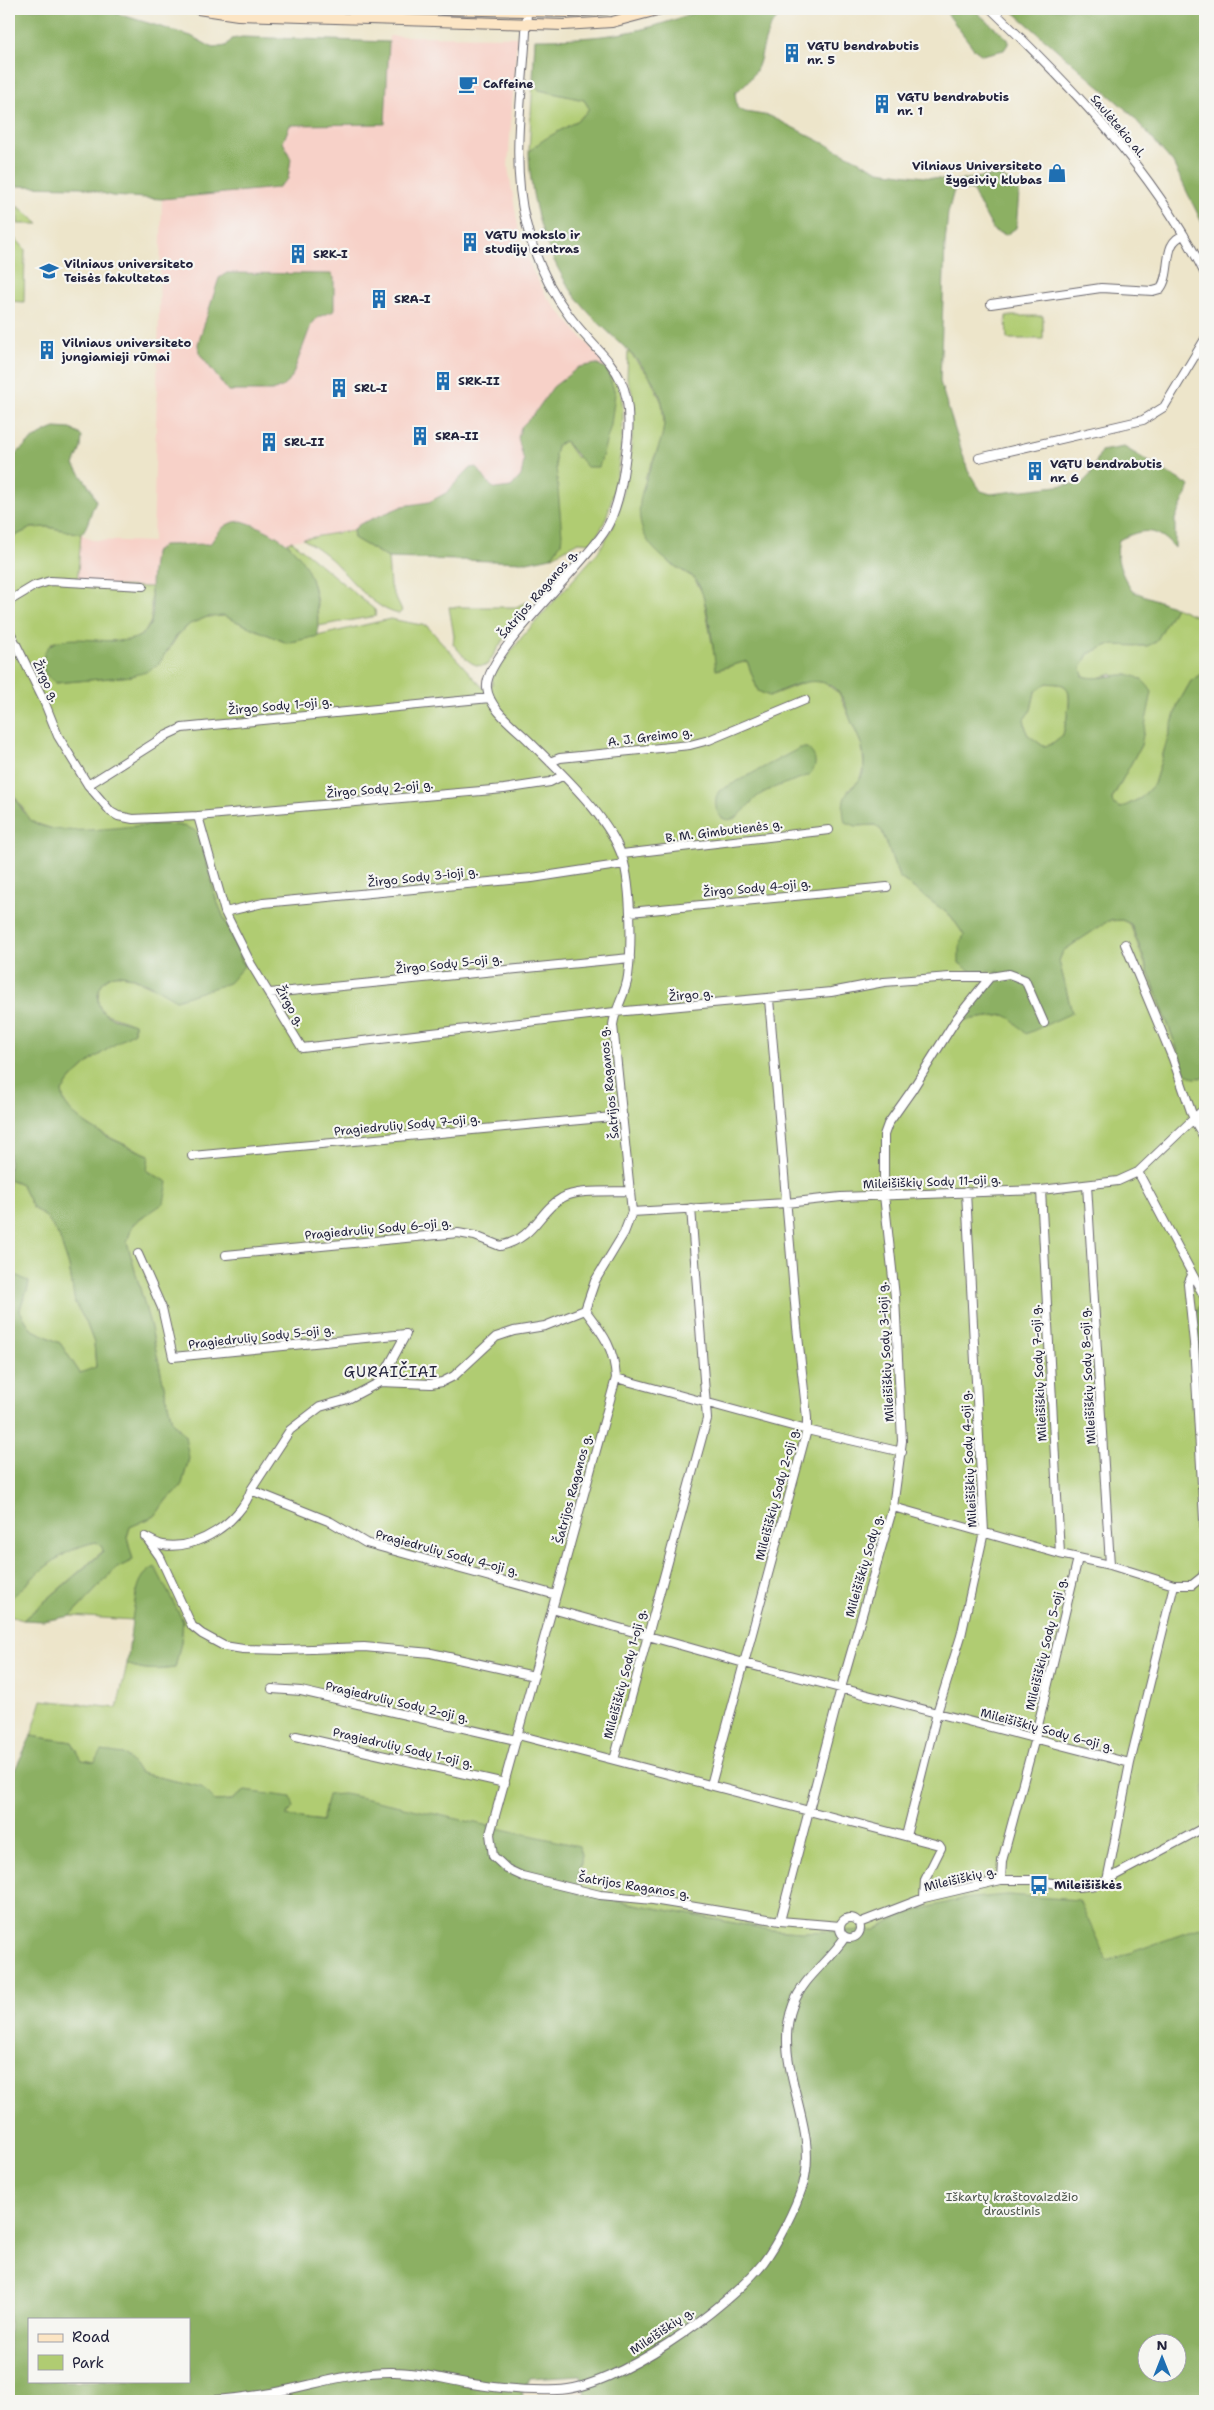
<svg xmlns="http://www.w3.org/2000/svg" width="1214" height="2410" font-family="'Shantell Sans',sans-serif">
	<rect width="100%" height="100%" fill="#f6f6f2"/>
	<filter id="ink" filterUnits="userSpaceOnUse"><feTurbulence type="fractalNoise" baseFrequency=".02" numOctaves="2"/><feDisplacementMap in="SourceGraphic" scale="10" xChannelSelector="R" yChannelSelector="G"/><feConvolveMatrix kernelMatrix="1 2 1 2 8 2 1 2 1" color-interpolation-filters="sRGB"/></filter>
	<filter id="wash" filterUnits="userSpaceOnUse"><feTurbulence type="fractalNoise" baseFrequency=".0096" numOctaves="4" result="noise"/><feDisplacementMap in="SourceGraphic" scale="20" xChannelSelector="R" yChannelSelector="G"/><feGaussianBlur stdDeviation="1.12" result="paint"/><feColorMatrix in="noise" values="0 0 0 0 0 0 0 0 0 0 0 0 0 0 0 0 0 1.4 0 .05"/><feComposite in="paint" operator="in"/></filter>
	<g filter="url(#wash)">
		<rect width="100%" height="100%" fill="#ede5ca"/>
		<path fill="#f7d1c8" d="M389,36L517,37L508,167L520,238L532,270L547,297L602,361L606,368L596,364L553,387L534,414L521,427L518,438L524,461L521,476L511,487L495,489L486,483L482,472L470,468L446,493L429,502L403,506L360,524L353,530L287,542L258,526L242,521L211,544L163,545L154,553L151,587L77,585L81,534L92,540L153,542L162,199L196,197L291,159L283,142L289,125L385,124Z"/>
		<path fill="#b0cc72" stroke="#697756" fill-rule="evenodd" d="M533,79L539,90L584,100L589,108C579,126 544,135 529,152Z
			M18,206L39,224H18Z
			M9,240H17L25,249L24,302L9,301Z
			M1006,316H1043V339H1007Z
			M628,351L650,377L662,403L664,424L662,440L645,478L668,562L694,578L703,594L717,670L747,661L758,691L769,696L808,681L823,682L839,693L862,746L864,766L859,781L848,790L856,826L875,825L882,831L899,877L951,916L964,935L959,948L999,971L964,1020L1005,1015L1012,1018L1072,1013L1059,961L1063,951L1108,921L1122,920L1130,924L1186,1073L1200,1078L1205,1077V2401H587L800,1932L771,1930L576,1893L582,1855L285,1816L245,1791L232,1800L215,1801L201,1787L141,1773L124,1754L95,1762L81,1760L72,1742L31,1736L42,1700L117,1708L127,1664C143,1671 158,1670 175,1668L181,1642L183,1621L155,1568L136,1592L133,1620L71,1616L115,1569L133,1560L127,1537L130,1527L155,1516L167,1499L175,1493L182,1484L189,1458L179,1428L172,1422L151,1328L127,1242L133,1224L144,1217L168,1183L147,1170L149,1155C124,1144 82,1128 66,1105C63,1102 63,1095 62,1091C79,1065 108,1049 134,1032V1024L104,1013L98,1004L99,988L105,980L116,974L130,977L152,987L244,965L216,899L199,834L70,831L53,829L32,822L9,788V539L31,528L48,527L81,534L77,585L151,587V621L145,632L133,641L64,640L51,643L56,683L132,676L168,651L178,635L190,624L207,617L224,616L287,643L390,619L427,626L484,689L492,685L493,676L522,637L598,552L609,534L617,517L629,464L633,429L632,392L627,378ZM1146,2342H1176V2372H1146Z
			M606,368C610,374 616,380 619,387C630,415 616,495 604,523C601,530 596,536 592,543L578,542L551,557L561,543L555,455L557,445L565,441L577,458L615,393Z
			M353,530L354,538L388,558L390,586L402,611L399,614C373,609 350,578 332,560C323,552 313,545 303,539Z
			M292,541L375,610L376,616L318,626C318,587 311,572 287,542Z
			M526,602L534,606L505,637L487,665C471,669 463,655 453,644L454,636L449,607H516Z
			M1175,607L1205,620V671L1191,681L1178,704L1154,784L1141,798L1121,808L1113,804L1112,799L1141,745L1113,674L1094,679L1083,676L1081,668L1088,654L1108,645L1146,646L1156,642Z
			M1047,683C1051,684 1058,683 1063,685C1076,691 1065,724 1063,735L1050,745L1043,746L1027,734L1024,719L1031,710L1035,692Z
			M9,1179L21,1184L33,1208L46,1217L59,1236L69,1266L75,1303L86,1322L94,1343L96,1368L80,1373L60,1343L31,1329L20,1311C21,1301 28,1292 29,1283L9,1271Z
			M96,1542L102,1547L103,1551L23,1620L9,1616V1601C33,1577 60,1549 96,1542Z"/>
		<path fill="#8cb064" stroke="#576950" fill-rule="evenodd" d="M9,9H102L191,36L213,48L226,46L232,39L242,37L389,42L385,124L290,125L283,142L291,159L288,179L277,188L162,199L112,196L81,187L9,186Z
			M704,9H786C781,15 772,22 769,30C756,62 766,68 735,93L737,108L745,112L770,116L879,171L954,181L997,175L1012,183L1019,193L1016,228L1006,235L994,231L972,190H954L948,213L945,244L940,382L968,471L981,491L991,494L1082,483L1090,475L1101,451L1124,447L1190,486L1175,519V548C1157,527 1143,528 1119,540C1114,559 1122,575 1132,591L1175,607L1156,642L1147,646L1108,645L1088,654L1081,668L1083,676C1109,684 1133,660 1152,692L1141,745L1112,799L1113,804L1121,808L1141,798L1154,784L1178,704L1191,681L1205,671V1077L1194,1078L1186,1073L1131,924L1122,920L1108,921L1063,951L1059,961L1072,1013L1026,1034L1012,1019L1005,1015L964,1020L998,971L972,972L959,963V948L964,935L951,916L899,877L882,831L875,825L856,826L845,822C836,783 863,792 864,765C865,749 858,735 851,721C848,713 845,700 839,693C820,670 790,687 769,696L758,691L747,661L716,670C713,649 708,593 694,578C690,574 683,571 678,568C660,557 643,542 640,520C634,478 674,444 662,402C651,364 614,340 588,312C550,270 530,209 529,152C544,134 579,126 589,108L584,100L539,90L533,79L535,39C603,39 640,34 704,9ZM1047,683C1051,684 1058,683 1063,685C1076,691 1065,724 1063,735L1050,745L1043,746L1027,734L1024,719L1031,710L1035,692Z
			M944,9H973L1008,39V44L1004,50L982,55L974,49Z
			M1010,9H1205V229L1173,163L1130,113Z
			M227,273L331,274L334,278V311L318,317L311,325L291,379L282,387L272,391H228L199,353L198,344L219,278Z
			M596,364L606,368L615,393L611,425L599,467H587L565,441L557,445L555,455L562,535L561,543L551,557L527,562L388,558L354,538L353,530L360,524L403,506L429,502L446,493L470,468L476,467C484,475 486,483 495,489L511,487L521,476L524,461L518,438L521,427L534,414L553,387L579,367Z
			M55,428L71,429L82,436L81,448L74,465L91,489L96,501C90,512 89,526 81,534L48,527L31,528L9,539V462C21,448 37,434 55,428Z
			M242,521C305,541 318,574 318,636L287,643L224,616L207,617L190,624L178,634L158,665L146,672L132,676L56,683C46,676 41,671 43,659C48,619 123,656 145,632C147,630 150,625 151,622C154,612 151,598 151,588C151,576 153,564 154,553L163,545L210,544C220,530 224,522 242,521Z
			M800,748H807C817,756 818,766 809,775C792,782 773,786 758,796C750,802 743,814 735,818C718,826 711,804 719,791Z
			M9,788C14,796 26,818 33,822C74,846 175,808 199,834L216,899L244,966L229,983L176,1000C162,992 133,973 116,975C99,976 91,1003 105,1014C112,1019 125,1021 134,1024V1032C108,1049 79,1065 62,1091C63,1095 63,1102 66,1105C82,1128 124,1145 149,1155L147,1171L168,1182L164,1203L133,1224L127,1242L151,1328L172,1422L185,1436L189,1458L182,1484L175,1493L167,1499L155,1516L130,1527L127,1537L133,1560L115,1569L71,1616L43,1621L23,1620L103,1552L102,1547L96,1542C60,1549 33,1577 9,1601V1271L29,1282C28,1292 21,1301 20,1311L31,1329L60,1343L80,1373L96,1367L94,1343L86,1322L75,1303L69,1266L59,1236L46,1217L33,1208L21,1184L9,1179Z
			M1200,1306H1205V1372L1199,1366L1195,1313Z
			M155,1567L183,1621L181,1642L175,1668C158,1670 143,1671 127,1664C130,1644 133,1595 141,1580C144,1574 149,1570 155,1567Z
			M31,1736L72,1742L82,1760L95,1762L102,1751L124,1754L141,1773L201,1787L215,1801L232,1800L245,1791L291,1797L294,1808L286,1816L322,1821L328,1795L345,1794L579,1846L582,1855L576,1893L771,1930L800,1932L875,1930L903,1914L962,1899L1008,1895L1079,1900L1107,1961L1205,1926V2401H587L580,2375L529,2378L522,2394L526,2401H9V1782ZM29,2319H189V2381H29ZM1146,2342H1176V2372H1146Z"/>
	</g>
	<g filter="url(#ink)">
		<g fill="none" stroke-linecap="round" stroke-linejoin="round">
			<g stroke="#69666d" stroke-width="10">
				<path id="street" d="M991,9C1072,87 1155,172 1205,274
					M527,12C525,79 509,157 526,223C534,256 550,290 570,317C604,362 633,369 628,435C625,465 621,503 606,529C586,564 483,655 487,688C489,709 515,727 529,741C559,771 604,812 620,851C632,878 632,946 628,976C626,994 615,1008 613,1025L632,1212L624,1233L595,1281L585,1310C603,1334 614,1347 616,1378L490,1834L493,1856L507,1869L522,1876L600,1895L653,1900L780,1921L840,1926
					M991,304L1101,288L1153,291L1160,289C1173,273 1161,242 1184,235
					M979,458L1143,420L1164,407L1205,339
					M9,601L34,586L50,581L143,586
					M9,630L44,701L58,736L88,785L111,812L118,816L133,819L198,816L225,912L251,964L302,1048L615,1012L831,992L884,982L950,977H990L1009,974L1025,980L1044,1023
					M550,762L560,758L690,745L709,740L805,700
					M88,785L167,735L182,728L490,698
					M198,816L504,789L550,782L562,776
					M622,854L829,830
					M225,912L263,903L532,878L624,864
					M630,912L887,887
					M1125,944L1173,1059L1194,1120L1205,1139
					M270,993L630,958
					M192,1156L623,1116
					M1138,1172L1205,1298
					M1087,1185L1110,1565
					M1041,1190L1060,1554
					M691,1208L707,1419L614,1760L939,1845L941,1848L925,1880L924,1898
					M632,1212L786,1203L841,1197L1041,1190L1118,1181L1138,1172L1205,1108
					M138,1254L162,1308L173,1357L406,1334L380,1382
					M226,1255L458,1233L475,1236L500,1246C536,1238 538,1211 562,1198C577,1189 613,1192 631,1191
					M1192,1275L1188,1284L1194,1343L1205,1537
					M616,1378L807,1430L902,1452
					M251,1490L331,1522L366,1543L556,1595
					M893,1507L902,1441L895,1297L884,1195V1135L888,1124L912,1090L957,1018L990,977
					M145,1537C151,1540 157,1544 163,1545C197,1551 241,1521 251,1490L290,1430L320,1407L348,1399L380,1382L431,1384L442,1382L454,1376L496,1337L514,1331L545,1326L585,1310
					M148,1540L160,1557L192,1626L202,1634L224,1646L243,1649L285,1650L364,1647L431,1653L534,1676
					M552,1609L744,1663L1130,1763L1107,1881
					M272,1689L301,1691L516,1740
					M518,1735L614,1760
					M296,1736L505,1783
					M1130,1763L1174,1585
					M711,1785L807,1430V1418L797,1327L769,999
					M906,1836L937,1713L961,1636L984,1532L966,1192
					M1001,1880L1002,1861L1035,1738L1078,1558
					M840 1928a10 10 0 1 1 20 0a10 10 0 1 1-20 0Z
					M780,1921L841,1688L893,1507L1060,1554L1110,1565L1174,1585H1192L1202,1577L1205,1571
					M859,1923L924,1898L1001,1880H1033L1078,1887L1097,1885L1205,1827
					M204,2401C226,2399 249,2397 271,2393C312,2386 352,2371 394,2372C418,2372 443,2379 466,2383C495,2388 528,2391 557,2390C616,2389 727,2308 763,2263C778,2243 795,2209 803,2185C821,2125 770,2065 793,2005C804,1976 829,1962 845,1937"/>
			</g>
			<g stroke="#69666d" stroke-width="12">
				<path id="secondary" d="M198,9L238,15L270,16L564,25L612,22L661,9
					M442,9L570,12L606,9"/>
			</g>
			<use href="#street" stroke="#fff" stroke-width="8"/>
			<use href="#secondary" stroke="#fce5c4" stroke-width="10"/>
		</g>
	</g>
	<defs>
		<g id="building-bare" transform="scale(1.5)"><path d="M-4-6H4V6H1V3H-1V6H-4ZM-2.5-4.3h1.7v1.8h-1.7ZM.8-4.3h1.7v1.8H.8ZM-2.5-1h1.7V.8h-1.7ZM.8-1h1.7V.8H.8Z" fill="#1f6fb2" stroke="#f6f6f2" stroke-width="2.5" paint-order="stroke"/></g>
		<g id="cafe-bare" transform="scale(1.5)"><path d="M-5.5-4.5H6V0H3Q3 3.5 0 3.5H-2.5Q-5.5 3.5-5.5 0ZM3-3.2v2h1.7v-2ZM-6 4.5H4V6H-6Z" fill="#1f6fb2" stroke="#f6f6f2" stroke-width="2.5" paint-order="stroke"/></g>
		<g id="shop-bare" transform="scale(1.5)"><path d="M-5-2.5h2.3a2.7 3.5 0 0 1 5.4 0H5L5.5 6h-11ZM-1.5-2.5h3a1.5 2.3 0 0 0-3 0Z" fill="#1f6fb2" stroke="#f6f6f2" stroke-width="2.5" paint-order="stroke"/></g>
		<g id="university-bare" transform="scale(1.5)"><path d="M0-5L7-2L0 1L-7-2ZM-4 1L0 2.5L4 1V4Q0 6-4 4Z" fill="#1f6fb2" stroke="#f6f6f2" stroke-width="2.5" paint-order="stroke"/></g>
		<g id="bus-bare" transform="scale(1.5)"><path d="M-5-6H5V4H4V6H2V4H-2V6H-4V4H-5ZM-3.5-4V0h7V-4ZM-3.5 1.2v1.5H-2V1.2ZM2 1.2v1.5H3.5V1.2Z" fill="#1f6fb2" stroke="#f6f6f2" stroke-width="2.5" paint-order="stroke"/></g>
	</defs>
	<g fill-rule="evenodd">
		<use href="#building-bare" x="792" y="53"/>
		<use href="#cafe-bare" x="468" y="84"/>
		<use href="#building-bare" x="882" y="104"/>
		<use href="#shop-bare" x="1057" y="173"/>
		<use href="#building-bare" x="470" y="242"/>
		<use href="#building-bare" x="298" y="254"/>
		<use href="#university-bare" x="49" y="271"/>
		<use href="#building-bare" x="379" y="299"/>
		<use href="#building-bare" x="47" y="350"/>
		<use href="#building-bare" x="443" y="381"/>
		<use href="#building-bare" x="339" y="388"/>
		<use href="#building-bare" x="420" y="436"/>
		<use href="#building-bare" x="269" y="442"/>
		<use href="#building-bare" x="1035" y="471"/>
		<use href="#bus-bare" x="1039" y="1885"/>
	</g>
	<g text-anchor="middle" stroke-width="4.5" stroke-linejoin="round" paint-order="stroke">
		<g font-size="12" font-weight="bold" fill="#22223b" stroke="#f6f6f2" text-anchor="start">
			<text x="807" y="50">VGTU bendrabutis<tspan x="807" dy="14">nr. 5</tspan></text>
			<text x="483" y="88">Caffeine</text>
			<text x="897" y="101">VGTU bendrabutis<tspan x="897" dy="14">nr. 1</tspan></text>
			<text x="1042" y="170" text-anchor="end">Vilniaus Universiteto<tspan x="1042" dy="14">žygeivių klubas</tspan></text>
			<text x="485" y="239">VGTU mokslo ir<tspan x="485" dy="14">studijų centras</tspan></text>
			<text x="313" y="258">SRK-I</text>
			<text x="64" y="268">Vilniaus universiteto<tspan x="64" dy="14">Teisės fakultetas</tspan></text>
			<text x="394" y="303">SRA-I</text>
			<text x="62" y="347">Vilniaus universiteto<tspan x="62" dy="14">jungiamieji rūmai</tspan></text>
			<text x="458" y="385">SRK-II</text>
			<text x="354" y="392">SRL-I</text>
			<text x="435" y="440">SRA-II</text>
			<text x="284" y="446">SRL-II</text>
			<text x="1050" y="468">VGTU bendrabutis<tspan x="1050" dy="14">nr. 6</tspan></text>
			<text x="1054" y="1889">Mileišiškės</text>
		</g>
		<g font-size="12" fill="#22223b" stroke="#f6f6f2">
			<text transform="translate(1118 126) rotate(50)" y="4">Saulėtekio al.</text>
			<text transform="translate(538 594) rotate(-49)" y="4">Šatrijos Raganos g.</text>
			<text transform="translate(46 681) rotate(64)" y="4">Žirgo g.</text>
			<text transform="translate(280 706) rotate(-5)" y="4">Žirgo Sodų 1-oji g.</text>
			<text transform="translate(650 737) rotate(-7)" y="4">A. J. Greimo g.</text>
			<text transform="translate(380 789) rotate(-5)" y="4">Žirgo Sodų 2-oji g.</text>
			<text transform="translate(724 831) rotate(-7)" y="4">B. M. Gimbutienės g.</text>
			<text transform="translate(423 877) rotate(-6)" y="4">Žirgo Sodų 3-ioji g.</text>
			<text transform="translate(757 888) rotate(-5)" y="4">Žirgo Sodų 4-oji g.</text>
			<text transform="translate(449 964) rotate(-6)" y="4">Žirgo Sodų 5-oji g.</text>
			<text transform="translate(691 995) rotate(-5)" y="4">Žirgo g.</text>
			<text transform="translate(290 1006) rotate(60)" y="4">Žirgo g.</text>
			<text transform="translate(609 1083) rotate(-96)" y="4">Šatrijos Raganos g.</text>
			<text transform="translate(407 1125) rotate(-5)" y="4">Pragiedrulių Sodų 7-oji g.</text>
			<text transform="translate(932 1182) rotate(-2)" y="4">Mileišiškių Sodų 11-oji g.</text>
			<text transform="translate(378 1229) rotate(-5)" y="4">Pragiedrulių Sodų 6-oji g.</text>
			<text transform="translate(261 1337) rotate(-6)" y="4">Pragiedrulių Sodų 5-oji g.</text>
			<text transform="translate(886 1352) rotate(-93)" y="4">Mileišiškių Sodų 3-ioji g.</text>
			<text transform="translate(1039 1373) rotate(-93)" y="4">Mileišiškių Sodų 7-oji g.</text>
			<text transform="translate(1088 1376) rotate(-93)" y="4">Mileišiškių Sodų 8-oji g.</text>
			<text transform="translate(969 1459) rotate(-93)" y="4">Mileišiškių Sodų 4-oji g.</text>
			<text transform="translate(573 1489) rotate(-75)" y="4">Šatrijos Raganos g.</text>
			<text transform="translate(777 1494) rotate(-75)" y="4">Mileišiškių Sodų 2-oji g.</text>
			<text transform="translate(447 1553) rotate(15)" y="4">Pragiedrulių Sodų 4-oji g.</text>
			<text transform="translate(864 1566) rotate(-74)" y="4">Mileišiškių Sodų g.</text>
			<text transform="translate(1046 1644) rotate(-76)" y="4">Mileišiškių Sodų 5-oji g.</text>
			<text transform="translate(625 1674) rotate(-75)" y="4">Mileišiškių Sodų 1-oji g.</text>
			<text transform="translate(397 1702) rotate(13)" y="4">Pragiedrulių Sodų 2-oji g.</text>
			<text transform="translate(1047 1730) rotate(15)" y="4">Mileišiškių Sodų 6-oji g.</text>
			<text transform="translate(403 1748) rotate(13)" y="4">Pragiedrulių Sodų 1-oji g.</text>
			<text transform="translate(960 1879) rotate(-13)" y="4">Mileišiškių g.</text>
			<text transform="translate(634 1886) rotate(9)" y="4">Šatrijos Raganos g.</text>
			<text transform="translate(662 2331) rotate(-34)" y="4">Mileišiškių g.</text>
		</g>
		<g font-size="12" fill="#4d554c" stroke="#f6f6f2">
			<text x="1012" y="2201">Iškartų kraštovaizdžio<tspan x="1012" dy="14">draustinis</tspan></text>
		</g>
		<g font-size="15" letter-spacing="1" fill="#22223b" stroke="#f6f6f2">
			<text x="391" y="1377">GURAIČIAI</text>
		</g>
	</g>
	<rect width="1214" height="2410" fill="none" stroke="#f6f6f2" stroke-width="30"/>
	<rect x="28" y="2318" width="162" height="65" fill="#f6f6f2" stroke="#a1a1a9"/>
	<rect x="38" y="2334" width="25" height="8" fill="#fce5c4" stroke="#a1a1a9"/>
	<text x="72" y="2342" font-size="15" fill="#22223b">Road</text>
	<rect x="38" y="2355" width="25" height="15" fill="#b0cc72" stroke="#a1a1a9"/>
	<text x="72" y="2368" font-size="15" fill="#22223b">Park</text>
	<g transform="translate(1162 2358)"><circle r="24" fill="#f6f6f2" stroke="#a1a1a9"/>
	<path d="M0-4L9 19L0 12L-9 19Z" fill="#1f6fb2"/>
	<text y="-8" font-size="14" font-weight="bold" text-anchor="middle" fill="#22223b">N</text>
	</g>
</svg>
